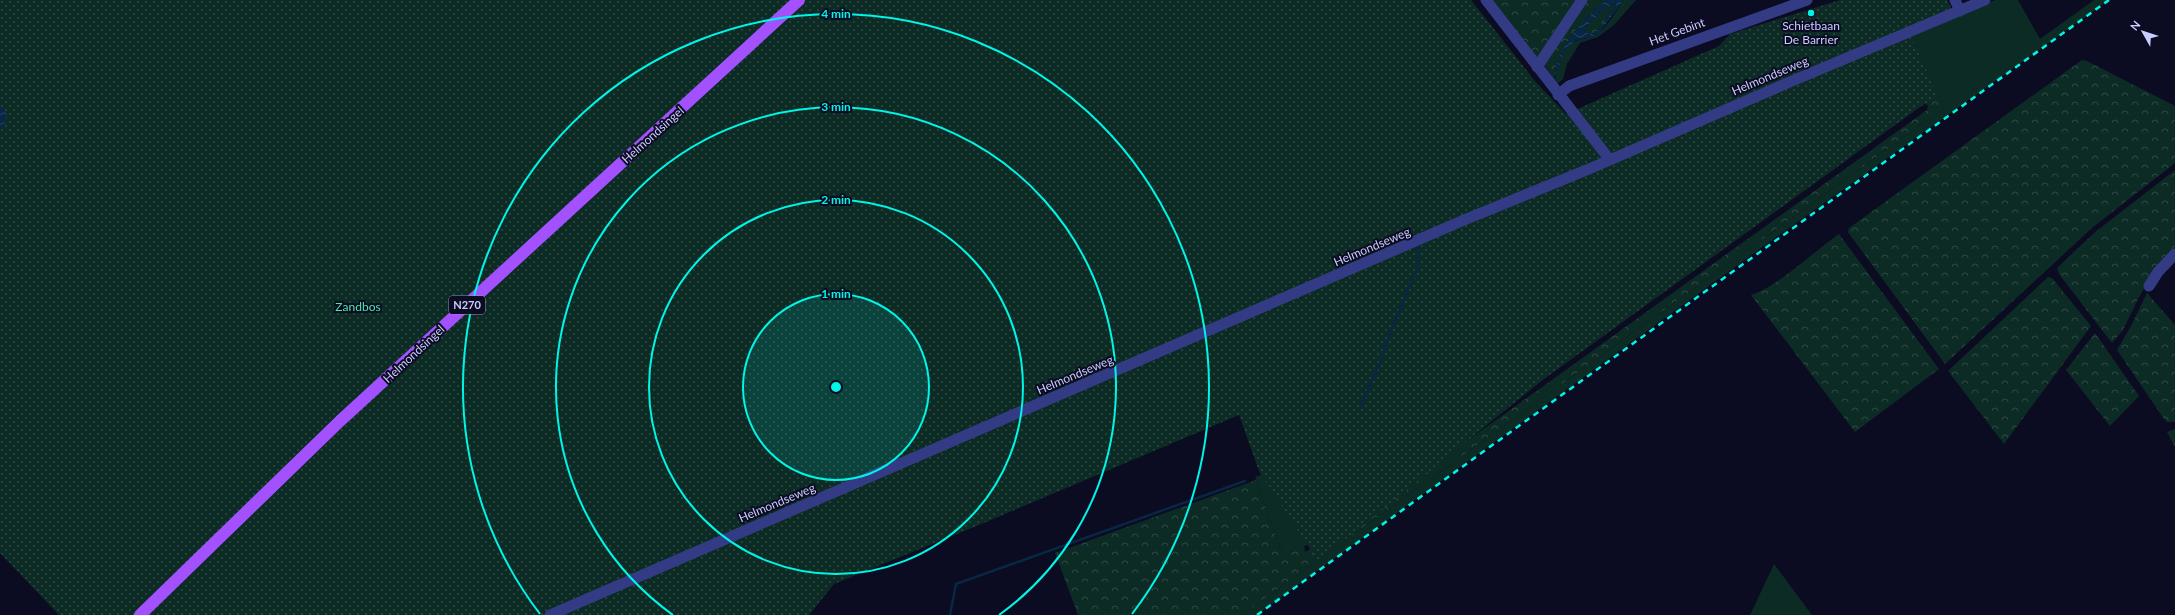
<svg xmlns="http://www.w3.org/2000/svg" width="2175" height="615" font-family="Lato,sans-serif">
	<defs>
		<pattern id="forest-crowns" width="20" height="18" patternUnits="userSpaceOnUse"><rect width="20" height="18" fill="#0d2b25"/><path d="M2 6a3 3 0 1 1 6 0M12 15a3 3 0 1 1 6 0" fill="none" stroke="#2f4946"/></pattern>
		<pattern id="park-dots" width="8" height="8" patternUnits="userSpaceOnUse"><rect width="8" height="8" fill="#0d2b25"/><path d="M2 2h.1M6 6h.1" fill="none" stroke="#2f4946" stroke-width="1.8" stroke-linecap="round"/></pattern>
		<pattern id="water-waves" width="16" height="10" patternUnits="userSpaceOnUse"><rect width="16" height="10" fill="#072744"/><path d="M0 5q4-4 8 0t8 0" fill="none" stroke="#2a4560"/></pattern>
	</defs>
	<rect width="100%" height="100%" fill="#0b0b21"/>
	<path fill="#0d2b25" d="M1624,0H1636L1614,25L1598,37L1580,43L1567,64L1563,79L1556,85L1544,67L1555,79C1558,70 1559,58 1565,50C1577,35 1584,42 1597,34C1608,26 1616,11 1624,0Z
		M1995,0H2018L2040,39L2094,0H2109L1757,251L1257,615H1242L1944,108L1911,36Z
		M1356,441L1316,541L1283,556L1255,477Z
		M1774,564L1812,615H1750Z"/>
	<path fill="url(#forest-crowns)" d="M1492,0H1578L1543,54L1536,58Z
		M1585,0H1607C1583,19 1557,46 1554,79L1544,64Z
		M1615,3L1616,6L1598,30L1592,34L1586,33L1585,28L1600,12Z
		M1911,36L1944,108L1242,615H1078L1055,553L1256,480L1283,556L1304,546L1305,552L1332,538L1927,110L1928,107L1906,59Z
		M2082,60L2087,61L2175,106V163L2093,227L1945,364L1848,232L1849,228Z
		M2175,170V247L2153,273L2139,297L2123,330L2112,343L2059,274L2057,268L2094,233Z
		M1839,234L1939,369L1855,432L1751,295C1780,285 1813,252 1839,234Z
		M2048,277L2052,278L2091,326L2004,444L1948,371Z
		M2147,293L2175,325V422H2167L2164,419L2117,350L2131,326Z
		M2095,333L2139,396L2110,426L2066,370Z
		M2175,429V447L2167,432Z"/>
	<path fill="url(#park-dots)" d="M0,0H1471L1535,81L1566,114L1719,46L1730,34L1840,0H1947L1951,8L1952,20L1911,36L1938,96L1920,107L1544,379L1318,561L1259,471L1239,415L979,525L834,584L809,615H59L0,553Z"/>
	<path fill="url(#water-waves)" fill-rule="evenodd" d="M1607,0H1624L1599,33L1591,37L1576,40L1565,50L1554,79C1557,46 1582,20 1607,0ZM1615,3L1616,6L1598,30L1592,34L1586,33L1585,28L1600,12Z
		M0,104L7,115L3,129L0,130Z"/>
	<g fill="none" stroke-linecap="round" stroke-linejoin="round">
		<path stroke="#072744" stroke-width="2.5" d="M1360,408L1380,362L1387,341L1417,268L1419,247
			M950,615L956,584L1245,481"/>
		<path stroke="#323b84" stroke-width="11" d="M1486,0L1610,160
			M1955,0L1960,11
			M1537,67L1582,0
			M1558,95L1569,86L1807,0
			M2149,286L2158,272L2175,254
			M550,615L1464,220L1589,169L1792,81L1985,0"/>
		<path stroke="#a351ff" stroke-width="12" d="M140,615L340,421L799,0"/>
		<path stroke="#00f5e7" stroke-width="2.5" stroke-dasharray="6 5" stroke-linecap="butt" d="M1257,615L2109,0"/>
	</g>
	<circle cx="836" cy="387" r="93" fill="#00f5e7" fill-opacity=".12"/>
	<g fill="none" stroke="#00f5e7" stroke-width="2">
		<circle cx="836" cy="387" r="93"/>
		<circle cx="836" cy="387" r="187"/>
		<path d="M673 615A280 280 0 1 1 999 615"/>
		<path d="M540 614A373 373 0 1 1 1132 614"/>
	</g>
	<circle fill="#00f5e7" stroke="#0b0b21" stroke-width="1.5" cx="1811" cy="13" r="4"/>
	<g text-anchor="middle" stroke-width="4" stroke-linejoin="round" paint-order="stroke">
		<rect fill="#0b0b21" stroke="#9193bc" stroke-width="1" x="449" y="296" width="36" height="18" rx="3"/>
		<g font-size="11" font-weight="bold" fill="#cacdff">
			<text x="467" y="309">N270</text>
		</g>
		<g font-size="12" fill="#cacdff" stroke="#0b0b21">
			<text x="1811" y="30">Schietbaan<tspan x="1811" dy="14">De Barrier</tspan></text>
		</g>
		<g font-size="12" fill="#cacdff" stroke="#0b0b21">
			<text transform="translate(1677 32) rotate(-20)" y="4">Het Gebint</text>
			<text transform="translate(1770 76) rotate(-23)" y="4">Helmondseweg</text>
			<text transform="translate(653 135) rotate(-42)" y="4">Helmondsingel</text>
			<text transform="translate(1372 247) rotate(-23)" y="4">Helmondseweg</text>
			<text transform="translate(414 354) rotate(-43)" y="4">Helmondsingel</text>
			<text transform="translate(1075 375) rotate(-23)" y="4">Helmondseweg</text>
			<text transform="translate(777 503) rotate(-23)" y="4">Helmondseweg</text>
		</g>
		<g font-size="12" fill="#4ce9a9" stroke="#0b0b21">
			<text x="358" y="311">Zandbos</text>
		</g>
	</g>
	<circle cx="836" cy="387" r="6" fill="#00f5e7" stroke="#0b0b21" stroke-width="2"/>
	<g font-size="12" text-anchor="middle" font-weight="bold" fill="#00f5e7" stroke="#0b0b21" stroke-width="4" stroke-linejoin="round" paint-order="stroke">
		<text x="836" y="18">4 min</text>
		<text x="836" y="111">3 min</text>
		<text x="836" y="204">2 min</text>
		<text x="836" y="298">1 min</text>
	</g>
	<g transform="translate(2143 32) rotate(309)" stroke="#0b0b21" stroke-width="3" paint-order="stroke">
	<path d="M0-3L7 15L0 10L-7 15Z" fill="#cacdff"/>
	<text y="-6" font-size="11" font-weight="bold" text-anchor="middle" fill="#cacdff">N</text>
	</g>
</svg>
